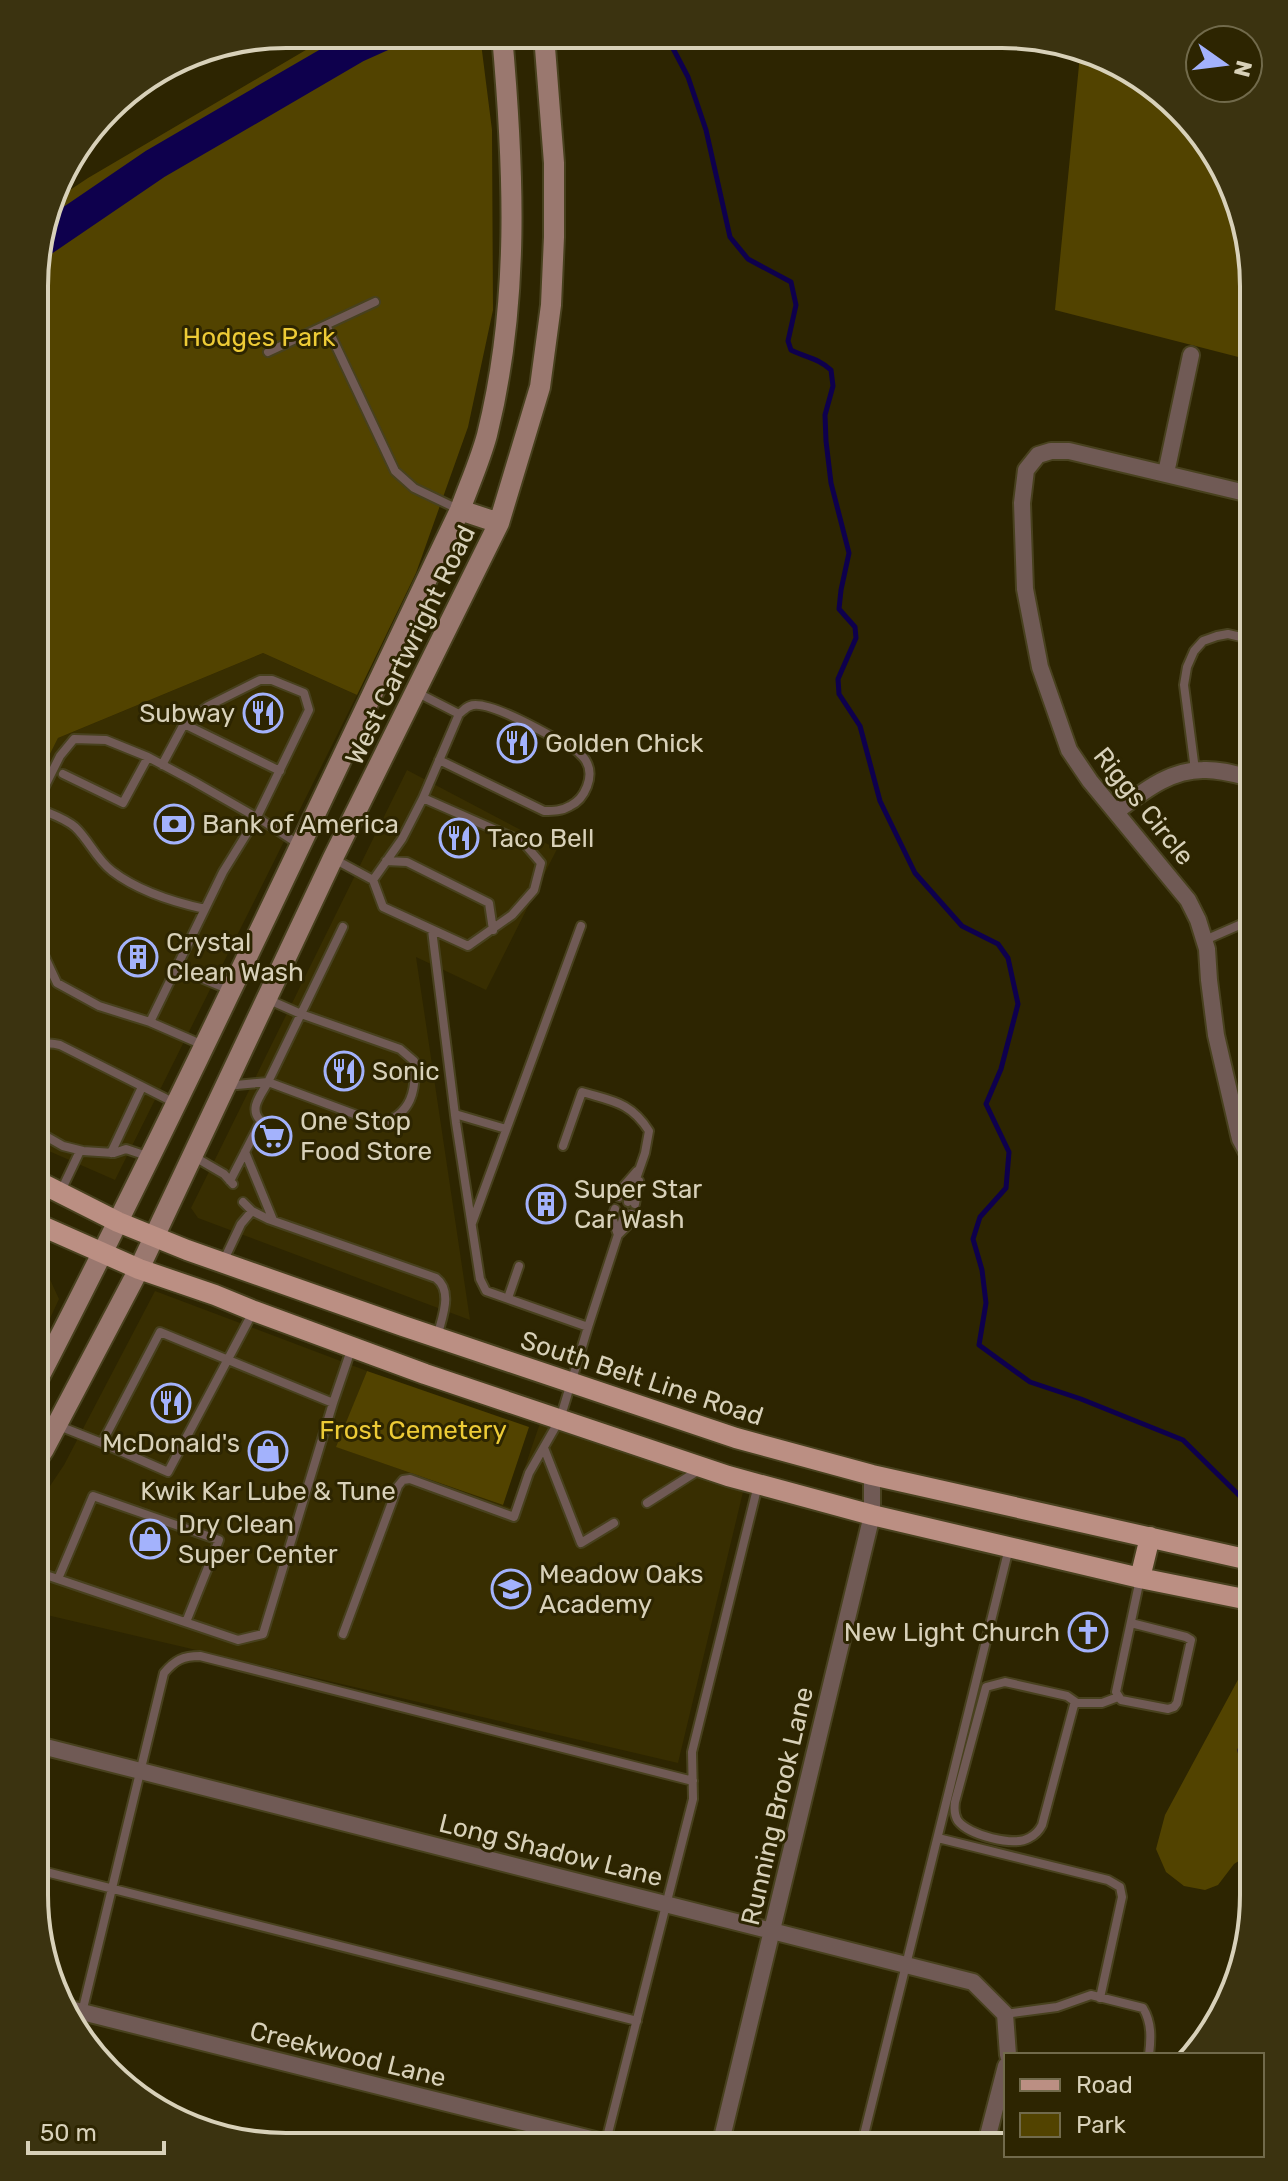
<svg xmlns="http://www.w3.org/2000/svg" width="1288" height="2181" font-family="Rubik,sans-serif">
	<rect width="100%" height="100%" fill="#2d2501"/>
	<path fill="#382e01" d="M263,653L357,695L115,1180L35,1145V784L58,738Z
		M407,770L557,849L486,990L416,957L470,1320L198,1218L191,1208Z
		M35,1247L59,1299L35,1351Z
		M155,1291L367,1371L337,1447L511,1508L540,1423L743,1492L678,1763L34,1612V1510L64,1465Z"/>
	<path fill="#524300" d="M333,34L480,35L492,130L493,310L468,427L416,573L357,695L263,653L58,738L35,784L36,254L52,202L88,178Z
		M1080,55L1156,86L1235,190L1254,286V361L1055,310Z
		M367,1371L529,1427L503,1505L336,1447Z
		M1254,1650L1253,1852L1234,1864L1218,1885L1205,1890L1184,1886L1166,1872L1156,1849L1165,1815Z"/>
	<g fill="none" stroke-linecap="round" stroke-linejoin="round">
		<path stroke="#0e004d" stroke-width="5" d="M666,35L688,77L706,130L730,237L748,259L791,282L796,305L788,341L791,350C807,358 818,358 831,370L833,386L825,415L826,441L831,483L849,553L841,590L839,609L855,627L856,638L838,679L839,694L860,726L880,801L915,873L962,926L998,944L1008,958L1018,1004L1001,1069L986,1104L1009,1152L1006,1188L980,1217L973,1239L982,1270L986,1303L979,1345L1030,1382L1081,1399L1183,1440L1254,1510
			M1253,1789L1245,1785L1240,1750L1249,1715L1253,1713"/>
		<path stroke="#0e004d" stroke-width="32" d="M39,243L155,164L356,47L385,34"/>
		<g stroke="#48411e" stroke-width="12">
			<path id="service" d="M326,325L395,471L414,488L460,510
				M268,352L375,302
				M416,692L459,714C463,711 466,707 470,706C488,698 558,740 577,751C580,754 584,757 586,761C595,776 585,799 570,806C562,811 553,811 544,811L439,760
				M184,724L280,771
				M162,765L184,724L208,706L260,680H272L304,693L309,710L257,817L223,872L150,1022L203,1045
				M1195,770L1184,685L1187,667L1194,651L1203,641L1217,636L1228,634L1254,640
				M63,774L123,803L148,757
				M423,798L459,714
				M35,806L60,756L74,739L106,740L148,757L193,781L263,821L300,845
				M35,807C48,813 65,818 75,827C89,840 96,859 112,871C138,891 173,902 205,909
				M334,859L373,880L383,907L468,946L512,915L534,890L541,863L523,842L423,798L402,839L373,880
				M386,861L407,862L489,903L493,930
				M35,936L57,983L99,1006L150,1022
				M1205,940L1244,923L1254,921
				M177,968L230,990
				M35,1050C44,1043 48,1042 60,1045L175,1103
				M226,1086L268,1082L343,927
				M455,1114L506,1129
				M35,1130L63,1146L83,1151L114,1153L126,1149L147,1156
				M563,1146L582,1092C612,1101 631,1102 649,1131L645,1153L628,1202
				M245,1152L273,1220
				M111,1153L142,1087
				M193,1156L224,1174L233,1184
				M230,1181L261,1121C248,1109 261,1095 268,1082L381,1124C411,1114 417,1091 414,1061L400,1049L301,1014L267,999
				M60,1193L80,1151
				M619,1197L623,1187L637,1171
				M243,1202L252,1211L268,1219L436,1278C454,1292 441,1319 437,1338
				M635,1204L639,1181
				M615,1209L612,1217L618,1235L629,1224L632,1214
				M472,1223L581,926
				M223,1262L241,1224L252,1211
				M508,1298L519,1266
				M253,1312L168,1472L102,1443L160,1332L333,1403
				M588,1327L625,1213
				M59,1426L102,1443
				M544,1448L581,1543L614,1523
				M647,1503L699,1470
				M34,1571L238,1640L263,1634L333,1403L352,1347
				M58,1579L93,1496L219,1540L186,1622
				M1131,1623L1186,1637L1191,1640L1177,1703L1174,1707L1168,1709L1121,1700L1116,1692L1140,1579
				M343,1634L398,1486L403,1480L410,1479L514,1517L529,1473L560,1419L588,1327L486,1291L480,1279L456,1123L432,930
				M1077,1703L1067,1696L1005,1682L986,1687L955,1802C954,1809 954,1815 958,1821C969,1835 1013,1847 1029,1838C1035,1835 1039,1831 1042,1825L1074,1705L1077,1703H1102L1118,1697
				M938,1838L1108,1880L1120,1887L1122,1897L1100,1998
				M34,1869L637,2021
				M1005,2014L1057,2007L1091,1995L1143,2008C1152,2023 1151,2039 1149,2055
				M79,2025L164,1673C175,1660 183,1656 200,1656L693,1781
				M605,2145L693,1799L692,1752L758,1485
				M861,2147L1009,1548"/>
		</g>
		<g stroke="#48411e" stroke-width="20">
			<path id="minor" d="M1166,473L1191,355
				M1117,811C1143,792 1169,770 1203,770C1220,769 1238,775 1254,779
				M1254,1165L1240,1139L1216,1035L1209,980L1207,949L1198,920L1188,900L1090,781L1069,750L1040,667L1025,589L1022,503L1026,470L1038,455L1051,451H1069L1254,495
				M34,1744L973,1982L1005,2014L1008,2055
				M66,2008L619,2146
				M720,2146L872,1515V1475
				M985,2147L1006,2066"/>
		</g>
		<g stroke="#48411e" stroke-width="24">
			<path id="secondary" d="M460,510L499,523
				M35,1385C184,1097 320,802 460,510C469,485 480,461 487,435C520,303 514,169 502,35
				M35,1463L44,1449L139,1269L333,858L499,523L540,387L551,305L554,237V163L544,35"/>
		</g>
		<g stroke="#48411e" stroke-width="24">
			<path id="primary" d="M35,1180L118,1222L187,1250L403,1326L736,1438L872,1475L1254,1561
				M35,1223L139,1269L215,1295L254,1311L425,1374L728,1476L872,1515L1140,1578L1254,1601
				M1140,1578L1150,1537"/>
		</g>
		<use href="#service" stroke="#705a55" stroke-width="8"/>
		<use href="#minor" stroke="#705a55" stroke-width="16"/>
		<use href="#secondary" stroke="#9a786f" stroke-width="20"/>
		<use href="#primary" stroke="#bb8f83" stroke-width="20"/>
	</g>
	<defs>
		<g id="restaurant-ring" transform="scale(2)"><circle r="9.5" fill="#2d2501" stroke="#a3b2fc" stroke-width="1.5"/><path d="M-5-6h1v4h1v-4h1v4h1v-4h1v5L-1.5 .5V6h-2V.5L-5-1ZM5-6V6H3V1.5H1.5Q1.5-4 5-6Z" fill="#a3b2fc"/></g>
		<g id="bank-ring" transform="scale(2)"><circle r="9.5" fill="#2d2501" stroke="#a3b2fc" stroke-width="1.5"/><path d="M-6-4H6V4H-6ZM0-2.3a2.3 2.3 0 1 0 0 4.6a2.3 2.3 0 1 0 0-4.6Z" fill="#a3b2fc"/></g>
		<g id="building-ring" transform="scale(2)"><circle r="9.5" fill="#2d2501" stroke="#a3b2fc" stroke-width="1.5"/><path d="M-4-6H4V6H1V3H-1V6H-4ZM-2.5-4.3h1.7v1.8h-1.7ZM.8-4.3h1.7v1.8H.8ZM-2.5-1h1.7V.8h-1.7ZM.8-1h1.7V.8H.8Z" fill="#a3b2fc"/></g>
		<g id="supermarket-ring" transform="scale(2)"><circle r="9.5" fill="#2d2501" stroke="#a3b2fc" stroke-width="1.5"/><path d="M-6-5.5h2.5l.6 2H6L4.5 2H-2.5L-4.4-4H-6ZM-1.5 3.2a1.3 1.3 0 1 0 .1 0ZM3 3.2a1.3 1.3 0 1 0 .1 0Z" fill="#a3b2fc"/></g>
		<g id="shop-ring" transform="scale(2)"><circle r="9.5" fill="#2d2501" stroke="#a3b2fc" stroke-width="1.5"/><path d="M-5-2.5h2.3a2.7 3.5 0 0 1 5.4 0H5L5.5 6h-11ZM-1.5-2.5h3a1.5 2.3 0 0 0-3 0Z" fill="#a3b2fc"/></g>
		<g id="school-ring" transform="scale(2)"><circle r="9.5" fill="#2d2501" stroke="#a3b2fc" stroke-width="1.5"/><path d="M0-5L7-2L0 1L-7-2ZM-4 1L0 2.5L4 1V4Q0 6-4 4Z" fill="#a3b2fc"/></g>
		<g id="church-ring" transform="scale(2)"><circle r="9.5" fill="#2d2501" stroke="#a3b2fc" stroke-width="1.5"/><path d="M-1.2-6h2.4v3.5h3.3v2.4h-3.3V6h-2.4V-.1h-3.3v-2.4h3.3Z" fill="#a3b2fc"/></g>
	</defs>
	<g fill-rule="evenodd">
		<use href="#restaurant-ring" x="263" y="713"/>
		<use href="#restaurant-ring" x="517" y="743"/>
		<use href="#bank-ring" x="174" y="824"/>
		<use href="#restaurant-ring" x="459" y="838"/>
		<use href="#building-ring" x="138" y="957"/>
		<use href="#restaurant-ring" x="344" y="1071"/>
		<use href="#supermarket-ring" x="272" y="1136"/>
		<use href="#building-ring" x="546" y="1204"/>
		<use href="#restaurant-ring" x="171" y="1403"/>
		<use href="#shop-ring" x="268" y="1451"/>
		<use href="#shop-ring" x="150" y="1539"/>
		<use href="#school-ring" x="511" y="1589"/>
		<use href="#church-ring" x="1088" y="1632"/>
	</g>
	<g text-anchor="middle" stroke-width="6" stroke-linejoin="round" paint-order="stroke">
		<g font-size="26" fill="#edcb36" stroke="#2d2501">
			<text x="259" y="346">Hodges Park</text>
			<text x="413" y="1439">Frost Cemetery</text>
		</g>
		<g font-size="26" fill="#d8d1b9" stroke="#2d2501">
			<text transform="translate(410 645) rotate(-64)" y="9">West Cartwright Road</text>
			<text transform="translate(1144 806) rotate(51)" y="9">Riggs Circle</text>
			<text transform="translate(642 1378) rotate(18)" y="9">South Belt Line Road</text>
			<text transform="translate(777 1806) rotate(-77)" y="9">Running Brook Lane</text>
			<text transform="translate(551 1850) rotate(14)" y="9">Long Shadow Lane</text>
			<text transform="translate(348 2054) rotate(14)" y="9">Creekwood Lane</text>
		</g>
		<g font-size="26" fill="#d8d1b9" stroke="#2d2501" text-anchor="start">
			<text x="235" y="722" text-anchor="end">Subway</text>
			<text x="545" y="752">Golden Chick</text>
			<text x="202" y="833">Bank of America</text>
			<text x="487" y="847">Taco Bell</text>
			<text x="166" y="951">Crystal<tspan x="166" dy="30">Clean Wash</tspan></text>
			<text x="372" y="1080">Sonic</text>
			<text x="300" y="1130">One Stop<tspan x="300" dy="30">Food Store</tspan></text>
			<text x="574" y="1198">Super Star<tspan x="574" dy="30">Car Wash</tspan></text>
			<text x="171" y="1452" text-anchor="middle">McDonald's</text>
			<text x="268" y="1500" text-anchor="middle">Kwik Kar Lube &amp; Tune</text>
			<text x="178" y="1533">Dry Clean<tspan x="178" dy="30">Super Center</tspan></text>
			<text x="539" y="1583">Meadow Oaks<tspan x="539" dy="30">Academy</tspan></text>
			<text x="1060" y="1641" text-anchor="end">New Light Church</text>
		</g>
	</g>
	<path d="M0 0H1288V2181H0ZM286 48H1002A238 238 0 0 1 1240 286V1895A238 238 0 0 1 1002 2133H286A238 238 0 0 1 48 1895V286A238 238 0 0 1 286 48Z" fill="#3b3310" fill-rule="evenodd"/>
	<path fill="none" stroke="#d8d1b9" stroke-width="4" d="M286 48H1002A238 238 0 0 1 1240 286V1895A238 238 0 0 1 1002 2133H286A238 238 0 0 1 48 1895V286A238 238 0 0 1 286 48Z"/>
	<rect x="1004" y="2053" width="260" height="104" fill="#2d2501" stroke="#716a4b" stroke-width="2"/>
	<rect x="1020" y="2079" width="40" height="12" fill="#bb8f83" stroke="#716a4b" stroke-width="2"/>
	<text x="1076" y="2093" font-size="24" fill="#d8d1b9">Road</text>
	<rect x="1020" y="2113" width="40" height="24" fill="#524300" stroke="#716a4b" stroke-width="2"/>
	<text x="1076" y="2133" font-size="24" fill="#d8d1b9">Park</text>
	<g transform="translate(1224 64) rotate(104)"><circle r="38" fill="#2d2501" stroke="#716a4b" stroke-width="2"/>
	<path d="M0-6L14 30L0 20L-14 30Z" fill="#a3b2fc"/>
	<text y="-12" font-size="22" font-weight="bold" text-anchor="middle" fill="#d8d1b9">N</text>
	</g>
	<path d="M28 2141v12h136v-12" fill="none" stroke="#d8d1b9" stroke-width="4"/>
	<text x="40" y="2141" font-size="24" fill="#d8d1b9" stroke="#2d2501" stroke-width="6" paint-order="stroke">50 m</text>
</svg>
